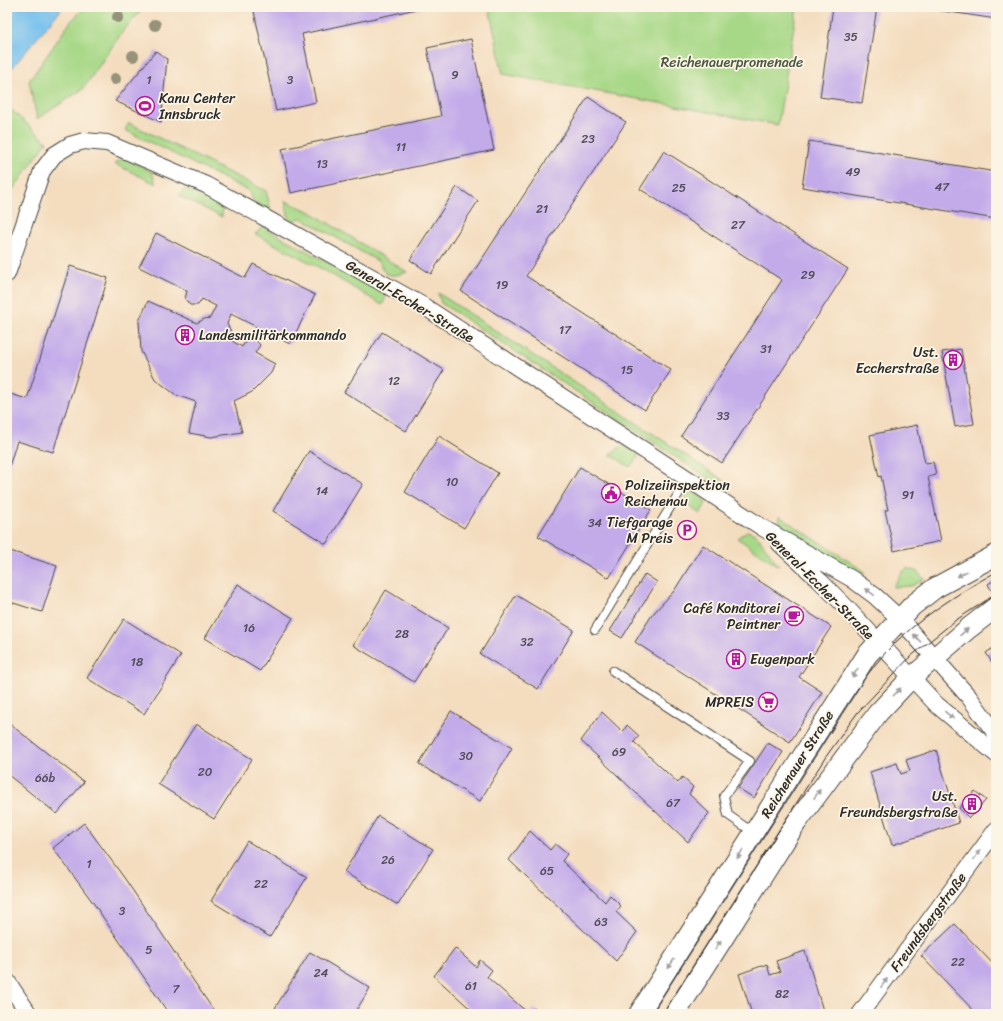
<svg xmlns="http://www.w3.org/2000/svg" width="1003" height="1021" font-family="Sriracha,sans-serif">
	<rect width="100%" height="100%" fill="#fcf5e5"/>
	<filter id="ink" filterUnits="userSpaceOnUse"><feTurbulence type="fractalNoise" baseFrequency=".025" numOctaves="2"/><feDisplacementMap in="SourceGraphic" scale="8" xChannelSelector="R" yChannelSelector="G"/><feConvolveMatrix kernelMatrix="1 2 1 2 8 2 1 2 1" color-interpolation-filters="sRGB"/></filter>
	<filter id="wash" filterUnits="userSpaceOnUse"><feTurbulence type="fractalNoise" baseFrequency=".012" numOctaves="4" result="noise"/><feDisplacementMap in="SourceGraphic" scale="16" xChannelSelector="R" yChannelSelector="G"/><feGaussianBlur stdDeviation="0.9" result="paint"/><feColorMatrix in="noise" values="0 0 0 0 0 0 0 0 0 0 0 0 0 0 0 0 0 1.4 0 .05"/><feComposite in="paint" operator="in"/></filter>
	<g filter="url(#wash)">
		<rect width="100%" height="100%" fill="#f4ddbf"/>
		<path fill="#a7d887" stroke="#698259" d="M85,7H144L123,31L83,89L37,119L29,81L71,21Z
			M489,7H797L778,125L503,74Z
			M7,106L47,142L11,192L7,205Z
			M129,123L266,191L271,210L254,202L249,191L125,130Z
			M122,159H128L152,172L156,184L115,164Z
			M185,189L222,206V217L179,196Z
			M285,201L309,211L407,272C400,275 387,278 383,270C380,265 381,263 376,260L305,220L301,218L292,221L289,219Z
			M263,227L387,295L382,305L324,270L255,234Z
			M438,293L725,481L721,484H717L441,303Z
			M624,445L638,454V457L630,467L609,454Z
			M693,492L702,497L706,503L700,514L682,501L687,494Z
			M779,516L864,571V575C854,576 793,533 780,525Z
			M747,531L756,534L779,566L737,538Z
			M908,568L918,572L924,579L912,586L893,587L902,572Z"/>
		<path fill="#74c0ee" stroke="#50768c" d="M7,7H63L7,74Z"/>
		<g id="blocks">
			<path fill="#c3abea" d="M253,7H421V8L302,34L316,102L276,111Z
				M833,7H877L862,103L820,97Z
				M923,7H996V19L923,8Z
				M471,39L494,150L291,193L282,149L441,116L427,48Z
				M156,51L167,59L161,122L115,101Z
				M588,97L626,122L526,276L671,370L645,410L461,291Z
				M809,141L996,172V219L802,187Z
				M664,151L848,269L722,463L681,436L782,280L640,189Z
				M457,187L478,201L431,274L410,260Z
				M156,233L245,278L253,264L315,295L290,344L231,314L227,324L231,332L229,339L242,347L247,339H255L260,345L255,353L275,364L271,373L252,392L234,401L242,432L211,437L189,433L196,402L176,395L155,379L141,351L139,321L148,301L197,323L204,319L210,318L216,306L202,299L198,305H190L185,299L187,291L139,267Z
				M70,266L108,278L53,452L17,441L7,473V393L27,399Z
				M382,332L444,370L406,431L344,392Z
				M961,349L974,424L955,427L942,352Z
				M917,425L925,463L933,462L935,470L936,475L928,477L941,541L894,551L885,510H888L881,476L879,477L870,435Z
				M439,436L498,473L464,528L405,492Z
				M309,451L363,484L326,544L273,511Z
				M580,467L651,510L609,578L538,536Z
				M703,545L831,627L799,677L822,692L790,742L635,642L652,615L674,591Z
				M7,550L57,566L42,612L7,601Z
				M645,574L657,582L622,638L610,631Z
				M996,579V588L991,590L988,584Z
				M238,584L293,618L260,671L205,638Z
				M386,590L448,628L414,682L353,645Z
				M516,595L574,630L538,689L480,654Z
				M124,619L181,655L144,714L87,678Z
				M996,646V669L986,653Z
				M451,711L512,748L480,801L419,764Z
				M602,712L623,732L627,725L639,736L634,742L678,783L682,777L693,787L689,794L709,813L688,842L581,741Z
				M7,722L84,782L57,814L7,774Z
				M196,724L252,759L214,819L158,784Z
				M768,743L783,752L754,798L738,788Z
				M936,750L959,823L892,845L870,772L897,763L901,774L910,771L906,760Z
				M975,791L986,800L969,818L959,808Z
				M378,816L433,849L398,905L344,872Z
				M84,823L125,879L216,1014H169L94,904L53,848Z
				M530,831L550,850L555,844L567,854L562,861L605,902L610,895L621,906L616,912L637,932L616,961L509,860Z
				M247,841L307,877L270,937L211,901Z
				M955,924L996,967V1014H977L921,956Z
				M455,948L476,967L480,960L492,970L487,977L529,1014H476L434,976Z
				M805,951L824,1014H752L739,974L767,964L770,975L780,972L776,961Z
				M310,952L370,988L354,1014H285L275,1008Z
				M534,1008L540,1014H530Z"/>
		</g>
	</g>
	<g filter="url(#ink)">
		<use href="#blocks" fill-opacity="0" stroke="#494641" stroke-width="1"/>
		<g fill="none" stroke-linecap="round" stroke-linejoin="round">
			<g stroke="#494641" stroke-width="10">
				<path id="service" d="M595,630L687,480
					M613,671L750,761L724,796L728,815L754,833"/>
			</g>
			<g stroke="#494641" stroke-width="18">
				<path id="minor" d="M7,274L42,171L54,155L70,145L84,141L107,143L206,185L422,305L763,528L852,579L875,596L899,618L969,697L996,734
					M780,544L820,581L847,608L937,705L996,754
					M7,981L29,1014
					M860,1014L996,830"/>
			</g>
			<g stroke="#494641" stroke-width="22">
				<path id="tertiary" d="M639,1014L867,655L912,606L935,588L996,555
					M675,1014L796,823L878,713L911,678L969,628L996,607"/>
			</g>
			<use href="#service" stroke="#fff" stroke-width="8"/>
			<use href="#minor" stroke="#fff" stroke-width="16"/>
			<use href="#tertiary" stroke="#fff" stroke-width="20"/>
			<path stroke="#2b2b2b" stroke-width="1" d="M651,1014C704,931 756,847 809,764C834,727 856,685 886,652C917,619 957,594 996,572
				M663,1014L825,758L858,712L910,657L956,620L996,594"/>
		</g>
		<g fill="#96937a">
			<circle cx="118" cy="17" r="6"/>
			<circle cx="155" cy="25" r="6"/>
			<circle cx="133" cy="56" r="6"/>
			<circle cx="115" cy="79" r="6"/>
		</g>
		<defs><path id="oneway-solid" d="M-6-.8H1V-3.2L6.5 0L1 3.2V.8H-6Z"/></defs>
		<g fill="#a0a0a0">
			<use href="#oneway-solid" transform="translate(962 574) rotate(151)"/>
			<use href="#oneway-solid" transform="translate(870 592) rotate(-143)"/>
			<use href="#oneway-solid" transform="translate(964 632) rotate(-41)"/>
			<use href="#oneway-solid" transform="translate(917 638) rotate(-132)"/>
			<use href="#oneway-solid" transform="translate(855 673) rotate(123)"/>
			<use href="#oneway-solid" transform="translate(897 692) rotate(-46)"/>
			<use href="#oneway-solid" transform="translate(949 715) rotate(39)"/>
			<use href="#oneway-solid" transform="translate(817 794) rotate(-55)"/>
			<use href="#oneway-solid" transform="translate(740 854) rotate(122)"/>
			<use href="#oneway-solid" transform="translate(977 855) rotate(-54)"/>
			<use href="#oneway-solid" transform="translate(718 945) rotate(-58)"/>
			<use href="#oneway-solid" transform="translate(671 964) rotate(122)"/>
			<use href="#oneway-solid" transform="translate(884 983) rotate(-54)"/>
		</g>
	</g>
	<defs>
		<g id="stadium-ring" transform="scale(1)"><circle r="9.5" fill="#fcf5e5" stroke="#b5179e" stroke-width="1.5"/><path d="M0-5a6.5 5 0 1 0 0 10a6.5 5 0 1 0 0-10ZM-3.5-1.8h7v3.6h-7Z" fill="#b5179e"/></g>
		<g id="building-ring" transform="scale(1)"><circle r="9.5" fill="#fcf5e5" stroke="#b5179e" stroke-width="1.5"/><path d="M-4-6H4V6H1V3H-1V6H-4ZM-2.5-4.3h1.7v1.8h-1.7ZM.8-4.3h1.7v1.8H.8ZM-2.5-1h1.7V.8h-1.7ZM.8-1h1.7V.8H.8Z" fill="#b5179e"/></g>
		<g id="civic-ring" transform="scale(1)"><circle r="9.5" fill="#fcf5e5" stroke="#b5179e" stroke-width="1.5"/><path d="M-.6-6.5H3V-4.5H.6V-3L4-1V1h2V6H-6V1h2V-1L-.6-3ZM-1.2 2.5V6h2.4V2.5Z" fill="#b5179e"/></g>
		<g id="parking-ring" transform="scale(1)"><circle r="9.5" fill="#fcf5e5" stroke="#b5179e" stroke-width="1.5"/><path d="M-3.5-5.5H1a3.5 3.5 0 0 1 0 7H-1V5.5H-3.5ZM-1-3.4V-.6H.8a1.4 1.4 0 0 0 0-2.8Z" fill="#b5179e"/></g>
		<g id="cafe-ring" transform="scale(1)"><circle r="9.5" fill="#fcf5e5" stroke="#b5179e" stroke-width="1.5"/><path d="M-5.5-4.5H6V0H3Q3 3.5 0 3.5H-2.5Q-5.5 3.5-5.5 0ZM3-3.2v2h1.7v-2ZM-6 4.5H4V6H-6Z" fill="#b5179e"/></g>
		<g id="supermarket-ring" transform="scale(1)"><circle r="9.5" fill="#fcf5e5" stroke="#b5179e" stroke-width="1.5"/><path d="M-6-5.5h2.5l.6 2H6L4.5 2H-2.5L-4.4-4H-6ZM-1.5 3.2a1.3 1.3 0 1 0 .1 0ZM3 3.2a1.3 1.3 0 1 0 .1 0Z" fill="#b5179e"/></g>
	</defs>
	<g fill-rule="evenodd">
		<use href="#stadium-ring" x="145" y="106"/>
		<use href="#building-ring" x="185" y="335"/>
		<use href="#building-ring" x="953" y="360"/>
		<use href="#civic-ring" x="611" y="493"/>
		<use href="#parking-ring" x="687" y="530"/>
		<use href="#cafe-ring" x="794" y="616"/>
		<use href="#building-ring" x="736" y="659"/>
		<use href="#supermarket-ring" x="768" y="702"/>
		<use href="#building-ring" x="972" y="804"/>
	</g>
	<g text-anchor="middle" stroke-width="3.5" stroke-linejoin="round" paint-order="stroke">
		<g font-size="12" fill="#514b5b">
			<text x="851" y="41">35</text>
			<text x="455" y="79">9</text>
			<text x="149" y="84">1</text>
			<text x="290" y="84">3</text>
			<text x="588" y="143">23</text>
			<text x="401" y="151">11</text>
			<text x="322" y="168">13</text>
			<text x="853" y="176">49</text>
			<text x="942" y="191">47</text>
			<text x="679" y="192">25</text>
			<text x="542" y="213">21</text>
			<text x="738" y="229">27</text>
			<text x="808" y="279">29</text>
			<text x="502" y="289">19</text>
			<text x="565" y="334">17</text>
			<text x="766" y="353">31</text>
			<text x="627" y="374">15</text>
			<text x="394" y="385">12</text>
			<text x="723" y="420">33</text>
			<text x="452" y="486">10</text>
			<text x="322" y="495">14</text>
			<text x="908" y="499">91</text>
			<text x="595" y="527">34</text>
			<text x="249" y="632">16</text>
			<text x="402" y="638">28</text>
			<text x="527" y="646">32</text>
			<text x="137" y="666">18</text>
			<text x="619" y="756">69</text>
			<text x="466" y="760">30</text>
			<text x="205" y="776">20</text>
			<text x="45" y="782">66b</text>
			<text x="673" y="807">67</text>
			<text x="388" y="864">26</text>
			<text x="89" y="868">1</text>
			<text x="547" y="875">65</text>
			<text x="261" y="888">22</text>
			<text x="122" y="915">3</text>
			<text x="601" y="926">63</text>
			<text x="149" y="954">5</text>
			<text x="958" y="966">22</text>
			<text x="321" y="977">24</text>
			<text x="471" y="990">61</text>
			<text x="176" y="993">7</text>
			<text x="782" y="998">82</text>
		</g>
		<g font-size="14" fill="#4a5642" stroke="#fcf5e5">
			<text x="732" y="67">Reichenauerpromenade</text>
		</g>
		<g font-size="14" fill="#2b2b2b" stroke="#fcf5e5" text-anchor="end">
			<text x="159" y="103" text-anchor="start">Kanu Center<tspan x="159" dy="16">Innsbruck</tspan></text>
			<text x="199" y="340" text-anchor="start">Landesmilitärkommando</text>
			<text x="939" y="357">Ust.<tspan x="939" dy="16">Eccherstraße</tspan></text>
			<text x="625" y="490" text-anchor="start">Polizeiinspektion<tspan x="625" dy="16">Reichenau</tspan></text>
			<text x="673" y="527">Tiefgarage<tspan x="673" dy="16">M Preis</tspan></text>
			<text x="780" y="613">Café Konditorei<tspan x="780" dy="16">Peintner</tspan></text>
			<text x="750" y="664" text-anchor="start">Eugenpark</text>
			<text x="754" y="707">MPREIS</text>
			<text x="958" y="801">Ust.<tspan x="958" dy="16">Freundsbergstraße</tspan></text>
		</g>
		<g font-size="14" fill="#2b2b2b" stroke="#fcf5e5">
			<text transform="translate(410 301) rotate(31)" y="5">General-Eccher-Straße</text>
			<text transform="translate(820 585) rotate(45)" y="5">General-Eccher-Straße</text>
			<text transform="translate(797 764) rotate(-58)" y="5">Reichenauer Straße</text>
			<text transform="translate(928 922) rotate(-54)" y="5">Freundsbergstraße</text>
		</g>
	</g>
	<rect width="1003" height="1021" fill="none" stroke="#fcf5e5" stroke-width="24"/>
</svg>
